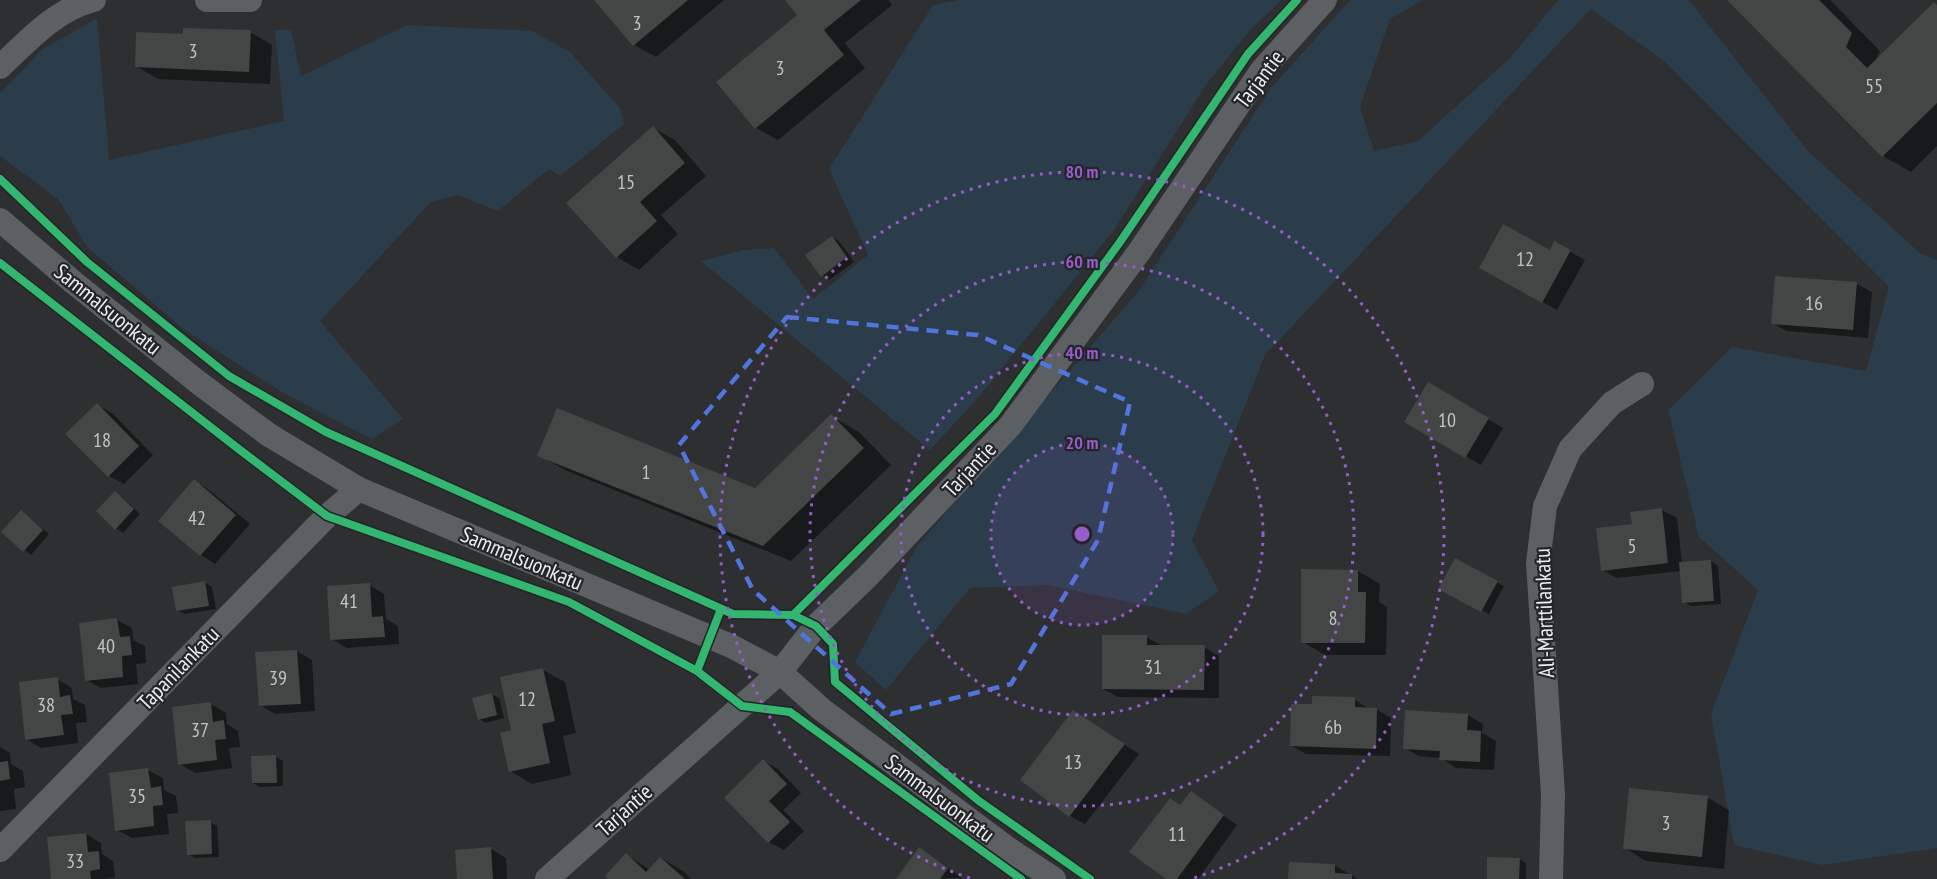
<svg xmlns="http://www.w3.org/2000/svg" width="1937" height="879" font-family="'PT Sans Narrow',sans-serif">
	<rect width="100%" height="100%" fill="#2d2f31"/>
	<path fill="#2b3d4a" d="M958,0H1282L1252,28L1208,82L1114,230L977,399L930,450L701,261L743,250L774,248L813,299L868,255L829,169L933,5Z
		M1350,0H1423L1390,19L1360,107L1374,151L1418,141L1511,57L1558,0H1689L1808,151L1920,253L1937,260V848L1822,865L1734,845L1711,714L1758,590L1699,537L1668,410L1732,347L1866,371L1889,287L1664,61L1591,9L1265,355L1192,540L1219,591L1186,614L1048,585L970,588L886,690L855,662L917,546L1138,292L1271,88Z
		M97,18L109,160L284,121L275,30H291L301,76L407,25L532,31L570,52L620,108L624,124L560,176L549,169L498,211L458,195L431,202L320,321L403,419L372,439L285,394L186,331L87,247L59,200L0,156V93L43,49Z"/>
	<path fill="#0007" d="M597,0H724L656,57L634,45Z
		M787,0H888L892,5L845,43L865,68L778,140L756,128L799,15Z
		M1729,0H1830L1880,51L1874,64L1937,6V146L1911,172L1883,156Z
		M250,32L272,45L270,84L158,79L136,66L184,36Z
		M653,128L675,140L706,176L661,215L678,234L639,270L617,257Z
		M832,237L839,241L854,262L829,280L822,275Z
		M1555,243L1585,260L1557,310L1481,267L1550,252Z
		M1857,284L1872,292L1868,338L1787,331L1772,323Z
		M1428,384L1503,428L1481,465L1406,421Z
		M97,405L112,413L153,455L124,484L109,476Z
		M831,416L859,432L891,465L791,561L567,471L539,455L755,489Z
		M195,481L209,490L250,524L215,564L201,555Z
		M115,493L122,497L140,514L123,533L116,528Z
		M1662,510L1677,518L1682,564L1711,561L1718,566L1721,604L1691,606L1684,602L1681,571L1617,578L1602,570L1634,525Z
		M21,512L49,534L31,555L3,532Z
		M1456,560L1504,586L1489,614L1447,593Z
		M1358,571L1380,584L1379,602L1387,607L1386,655H1325L1303,642Z
		M205,583L212,587L216,609L185,614L177,610Z
		M369,585L384,594L386,619L398,626L399,644L347,648L332,639Z
		M117,620L132,628L133,640L145,646L146,663L136,664L138,684L101,688L86,680Z
		M1146,637L1161,645L1204,647L1219,656V698L1118,697L1103,689Z
		M297,651L312,660L315,711L275,714L260,705Z
		M543,670L565,682L576,733L563,736L571,775L532,784L510,771L512,731Z
		M57,679L72,688L73,699L85,705L87,722L76,723L78,743L41,748L26,739Z
		M491,694L499,698L504,718L486,723L479,719Z
		M1354,699L1369,709H1376L1391,718L1390,756L1306,754L1292,746L1314,706Z
		M211,704L226,713L227,724L238,731L240,747L229,748L232,768L195,773L180,764Z
		M1468,715L1483,724L1482,733L1496,741L1494,770L1456,768L1441,758L1419,756L1405,748Z
		M1088,721L1139,754L1085,824L1070,816L1023,779Z
		M0,747L10,753L11,764L23,771L25,787L14,789L16,809L0,811Z
		M276,757L283,761V786L260,787L253,783Z
		M764,761L778,769L801,793L783,810L804,831L784,850L769,842Z
		M148,770L163,778L164,790L176,796L178,813L167,814L169,834L132,838L117,830Z
		M1191,793L1237,825L1198,879H1168L1181,806Z
		M1708,798L1729,810L1724,869L1646,861L1625,848Z
		M210,822L217,826L219,857L195,858L188,854Z
		M86,834L101,843L102,854L113,861L115,877L104,879H53Z
		M491,849L506,858L507,879H459Z
		M920,849L934,858L962,878L898,879Z
		M627,855L650,870L661,858L683,871L691,879H610Z
		M1519,859L1526,863V879H1488Z
		M1334,865L1358,879H1290Z"/>
	<path fill="#444545" d="M594,0H688L633,46Z
		M785,0H861L824,30L844,55L755,129L716,82L797,15Z
		M1727,0H1819L1852,33L1846,47L1867,68L1934,2L1937,5V103L1882,157Z
		M183,28L251,30L249,72L135,67L136,32L183,34Z
		M653,126L685,163L640,202L657,221L616,258L566,203Z
		M1503,224L1550,250L1554,241L1571,250L1542,303L1479,268Z
		M832,236L847,257L821,277L805,255Z
		M1775,276L1857,282L1853,330L1771,324Z
		M1428,382L1489,418L1465,458L1404,422Z
		M97,403L139,446L108,477L65,434Z
		M557,408L755,488L831,414L864,448L763,546L537,456Z
		M194,479L236,515L200,556L158,521Z
		M115,491L134,509L115,530L96,511Z
		M1662,508L1668,563L1601,571L1596,528L1632,524L1630,512Z
		M21,510L43,530L23,552L1,532Z
		M1455,558L1498,581L1481,612L1438,589Z
		M1711,560L1714,601L1682,603L1679,562Z
		M1301,569L1358,570V592H1366L1365,643H1301Z
		M205,581L209,606L176,611L172,587Z
		M370,583L372,617L383,616L385,637L330,640L327,586Z
		M117,618L120,637L130,636L132,655L122,656L123,677L85,681L79,623Z
		M1102,635H1147V645H1205L1204,690L1102,689Z
		M297,650L301,704L259,706L255,652Z
		M543,668L555,721L542,724L550,763L509,772L500,733L511,730L500,677Z
		M58,677L60,697L70,695L73,714L61,715L64,735L25,740L19,682Z
		M492,693L497,715L478,720L472,698Z
		M1312,696L1355,697V707L1377,708L1376,749L1290,746L1291,704H1312Z
		M211,702L213,722L224,720L226,739L215,740L217,760L178,765L172,707Z
		M1073,710L1125,744L1069,817L1020,780Z
		M1405,710L1468,714L1467,730L1481,731L1480,762L1439,760L1440,751L1403,749Z
		M276,755L277,783H252L251,756Z
		M763,759L787,784L769,801L790,822L768,843L724,798Z
		M8,761L10,779L0,781V762Z
		M148,768L151,788L161,786L163,805L153,806L154,826L115,831L109,773Z
		M1629,788L1708,796L1702,857L1623,849Z
		M1191,791L1224,815L1177,879H1166L1129,852L1170,798L1180,805Z
		M211,820L212,854L187,855L185,821Z
		M86,833L88,852L99,851L100,869L90,871L91,879H51L47,837Z
		M491,847L493,879H457L455,850Z
		M919,847L948,868L940,879H896Z
		M626,853L646,872L660,857L685,879H608L605,876Z
		M1487,857L1520,858L1519,879H1487Z
		M1289,862L1335,864V873L1352,874V879H1288Z"/>
	<g fill="none" stroke-linecap="round" stroke-linejoin="round">
		<path stroke="#5c6063" stroke-width="24" d="M207,0H250
			M0,67C29,40 55,10 94,0
			M0,220L73,282L199,383L269,435L359,489L731,646L780,672L821,709L1010,850L1054,879
			M0,850L327,516L359,489
			M547,879L780,672L816,626L868,576L1010,426L1139,252L1262,70L1325,0
			M1551,879L1553,794L1538,563L1545,506L1570,449L1612,403L1642,384"/>
		<g stroke="#232528" stroke-width="11">
			<path id="cycleway" d="M0,179L87,262L229,376L326,432L733,614L793,615L816,626L833,644L835,682L979,801L1090,879
				M0,263L240,450L327,516L569,602L697,671L721,609
				M793,615L995,414L1120,242L1248,54L1297,0
				M697,671L742,706L790,712L1021,879"/>
		</g>
		<use href="#cycleway" stroke="#33b770" stroke-width="8"/>
	</g>
	<path fill="none" stroke="#5076de" stroke-width="4.5" stroke-dasharray="12 8" stroke-linejoin="round" d="M787,317L978,335L1130,402L1098,540L1011,684L891,714L753,590L679,445Z"/>
	<circle cx="1082" cy="534" r="91" fill="#975ccb" fill-opacity=".12"/>
	<g fill="none" stroke="#975ccb" stroke-width="3" stroke-dasharray="3 6">
		<circle cx="1082" cy="534" r="91"/>
		<circle cx="1082" cy="534" r="181"/>
		<circle cx="1082" cy="534" r="272"/>
		<path d="M970 878A362 362 0 1 1 1194 878"/>
	</g>
	<g text-anchor="middle" stroke-width="4.5" stroke-linejoin="round" paint-order="stroke">
		<g font-size="20" fill="#c1c3c4">
			<text x="637" y="30">3</text>
			<text x="193" y="58">3</text>
			<text x="780" y="75">3</text>
			<text x="1874" y="93">55</text>
			<text x="626" y="189">15</text>
			<text x="1525" y="266">12</text>
			<text x="1814" y="310">16</text>
			<text x="1447" y="427">10</text>
			<text x="102" y="447">18</text>
			<text x="646" y="479">1</text>
			<text x="197" y="525">42</text>
			<text x="1632" y="553">5</text>
			<text x="349" y="608">41</text>
			<text x="1333" y="625">8</text>
			<text x="106" y="653">40</text>
			<text x="1153" y="674">31</text>
			<text x="278" y="685">39</text>
			<text x="527" y="706">12</text>
			<text x="46" y="712">38</text>
			<text x="1333" y="734">6b</text>
			<text x="200" y="737">37</text>
			<text x="1073" y="769">13</text>
			<text x="137" y="803">35</text>
			<text x="1666" y="830">3</text>
			<text x="1177" y="841">11</text>
			<text x="75" y="868">33</text>
		</g>
		<g font-size="22" fill="#ebedee" stroke="#232528">
			<text transform="translate(1259 79) rotate(-53)" y="8">Tarjantie</text>
			<text transform="translate(108 309) rotate(39)" y="8">Sammalsuonkatu</text>
			<text transform="translate(969 469) rotate(-47)" y="8">Tarjantie</text>
			<text transform="translate(522 558) rotate(23)" y="8">Sammalsuonkatu</text>
			<text transform="translate(1544 613) rotate(-92)" y="8">Ali-Marttilankatu</text>
			<text transform="translate(178 668) rotate(-46)" y="8">Tapanilankatu</text>
			<text transform="translate(940 798) rotate(37)" y="8">Sammalsuonkatu</text>
			<text transform="translate(624 810) rotate(-42)" y="8">Tarjantie</text>
		</g>
	</g>
	<circle cx="1082" cy="534" r="9" fill="#975ccb" stroke="#232528" stroke-width="3"/>
	<g font-size="18" text-anchor="middle" font-weight="bold" fill="#975ccb" stroke="#232528" stroke-width="4.5" stroke-linejoin="round" paint-order="stroke">
		<text x="1082" y="178">80 m</text>
		<text x="1082" y="268">60 m</text>
		<text x="1082" y="359">40 m</text>
		<text x="1082" y="449">20 m</text>
	</g>
</svg>
